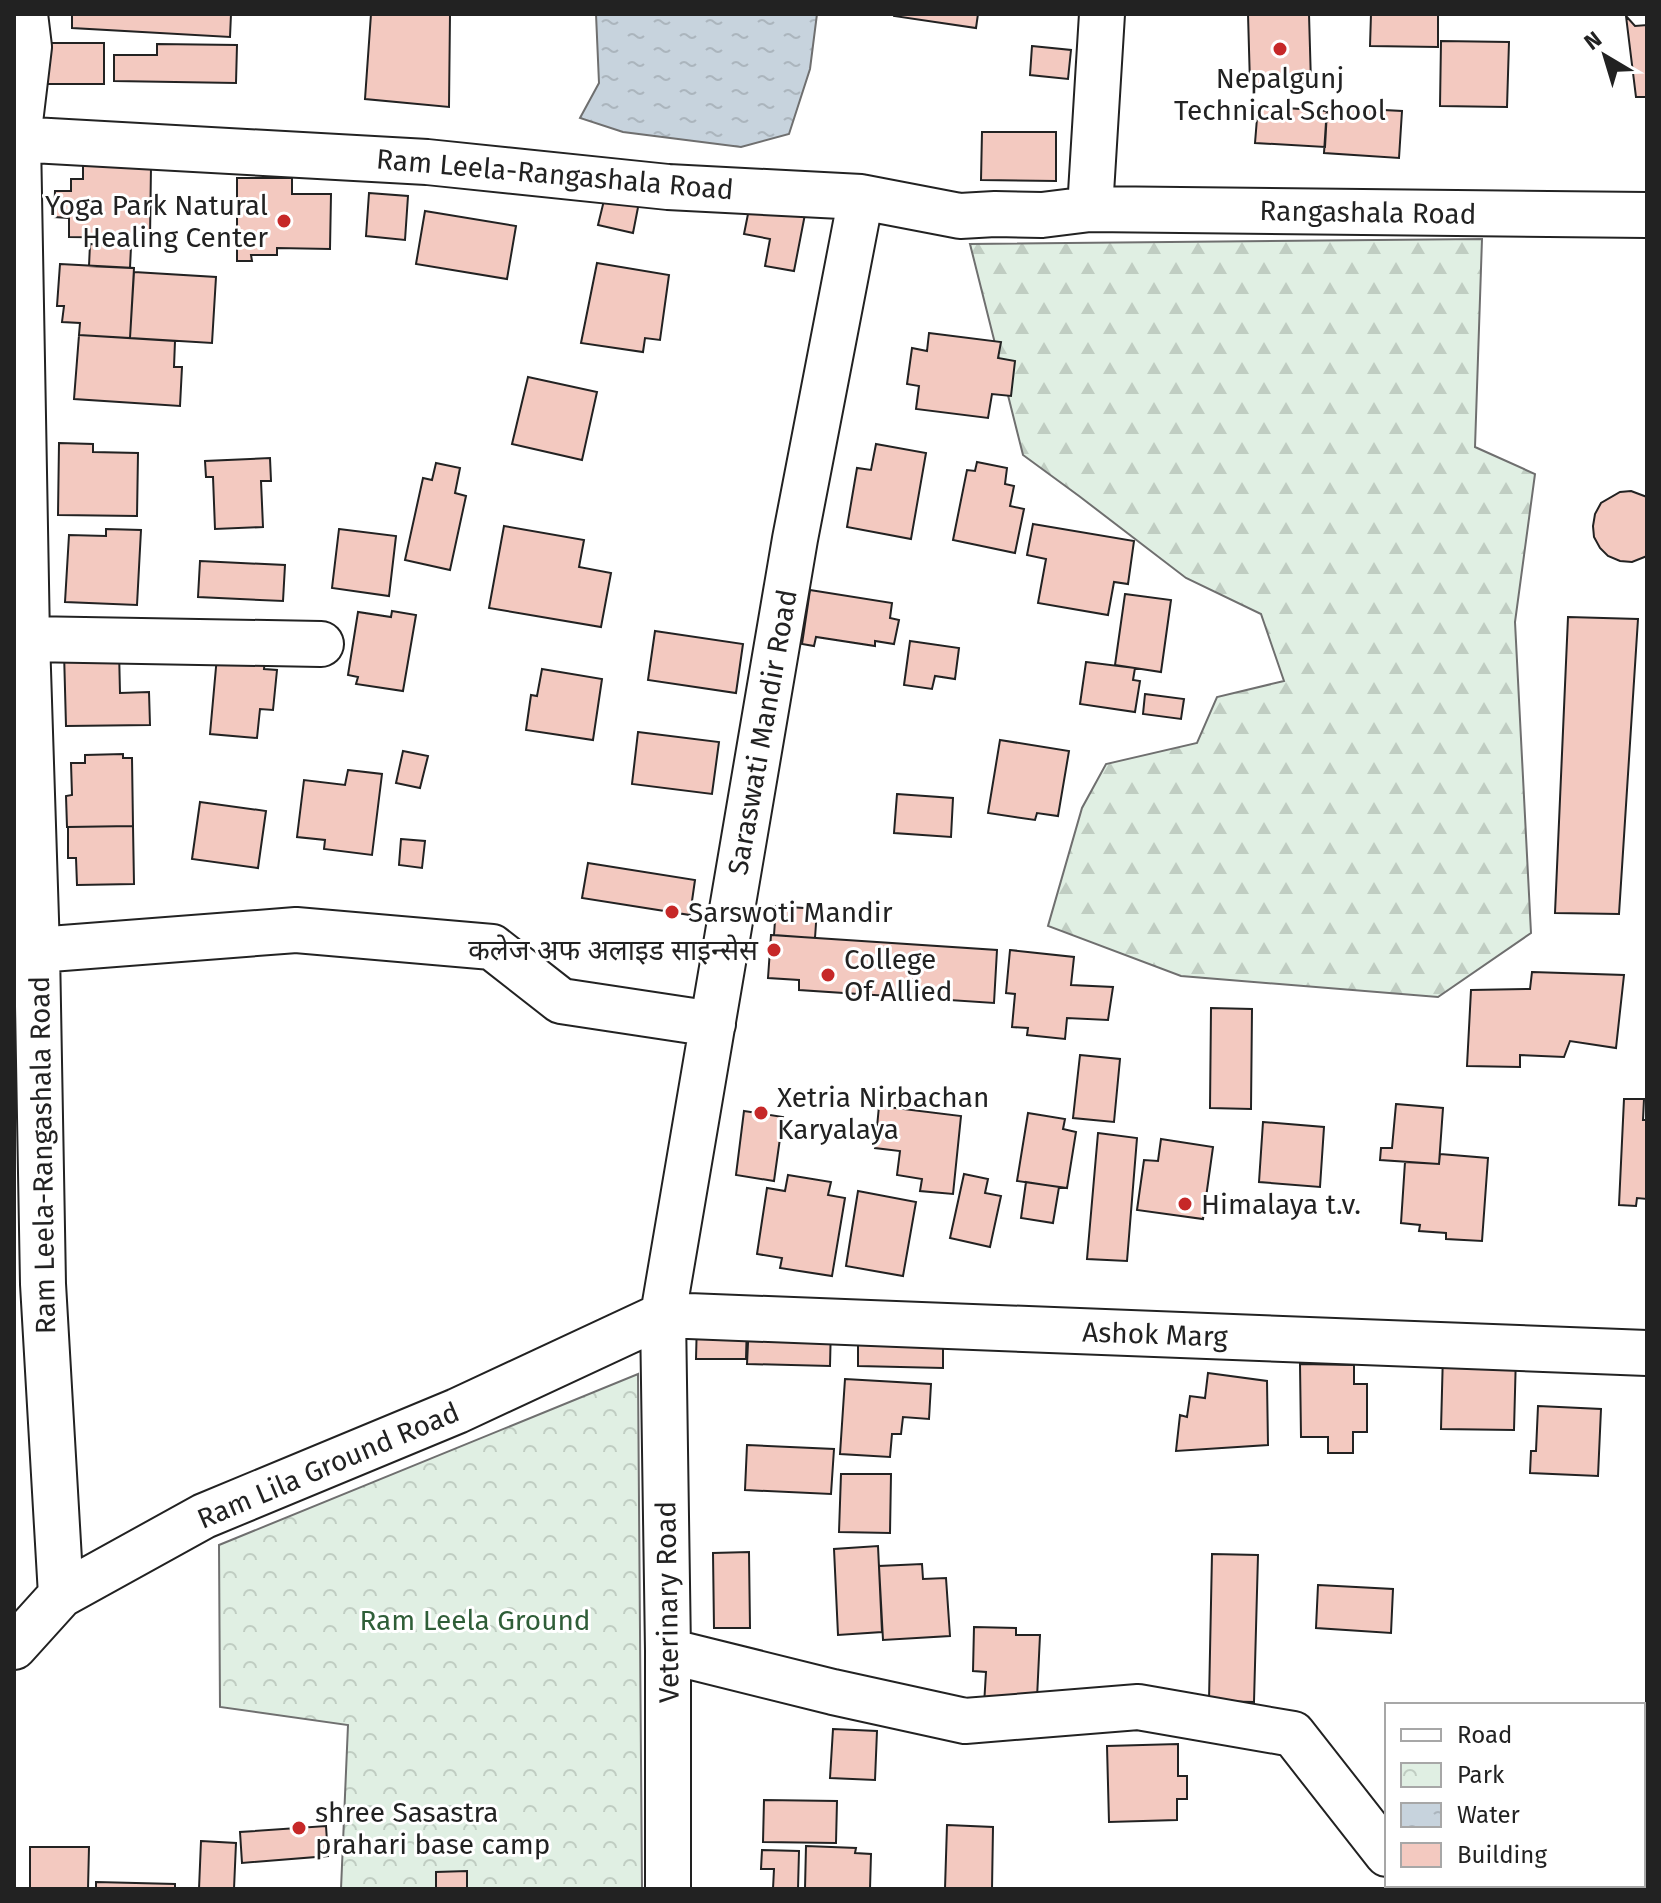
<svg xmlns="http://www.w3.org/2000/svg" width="1661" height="1903" font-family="'Fira Sans','Noto Sans Devanagari',sans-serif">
	<defs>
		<pattern id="forest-firs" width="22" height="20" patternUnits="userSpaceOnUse" patternTransform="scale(2)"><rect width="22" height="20" fill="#e0efe3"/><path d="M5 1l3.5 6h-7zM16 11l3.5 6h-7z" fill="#c0cdc2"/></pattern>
		<pattern id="park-crowns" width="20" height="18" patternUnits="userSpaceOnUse" patternTransform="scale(2)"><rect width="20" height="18" fill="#e0efe3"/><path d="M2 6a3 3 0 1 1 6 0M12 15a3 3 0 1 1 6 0" fill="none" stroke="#c0cdc2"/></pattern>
		<pattern id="water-ripples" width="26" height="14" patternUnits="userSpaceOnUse" patternTransform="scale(2)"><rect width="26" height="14" fill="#c7d3dd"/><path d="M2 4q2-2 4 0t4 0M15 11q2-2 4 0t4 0" fill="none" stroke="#abb5bd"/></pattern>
	</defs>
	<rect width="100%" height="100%" fill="#fff"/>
	<path fill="url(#forest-firs)" stroke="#6f6f6f" stroke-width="2" d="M1482,239L1475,447L1535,474L1515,622L1531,933L1438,997L1181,976L1048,926L1082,808L1106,764L1197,743L1217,697L1284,681L1261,614L1186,578L1079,496L1023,455L970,244Z"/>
	<path fill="url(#park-crowns)" stroke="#6f6f6f" stroke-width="2" d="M638,1374L642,1889H341L348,1725L220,1707L219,1545Z"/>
	<path fill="url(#water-ripples)" stroke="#6f6f6f" stroke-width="2" d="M596,14H817L810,69L789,134L741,147L623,132L580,118L599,83Z"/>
	<path fill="#f3c9c0" stroke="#222" stroke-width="2" d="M72,14H231L230,37L72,28Z
		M371,14H450L449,107L365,99Z
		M894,14H978L976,28L894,16Z
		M1248,14H1309L1311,83L1250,84Z
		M1371,14H1438V47L1370,46Z
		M1626,16L1635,26L1647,25V97H1636Z
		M1441,41L1509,42L1507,107L1440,106Z
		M45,43H104V84H45Z
		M157,44L237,45L236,83L114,81V55H157Z
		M1032,46L1071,50L1068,79L1030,75Z
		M1258,106L1327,111L1325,147L1255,143Z
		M1327,107L1402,111L1399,158L1324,153Z
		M982,132H1056V181L981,180Z
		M83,166H151L150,238L69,237V218L54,217L55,191H71V179H83Z
		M237,178H292V194H331L330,249L277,248V255H251L252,261H237Z
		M607,188L641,192L633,233L598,225Z
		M369,193L408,196L405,240L366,236Z
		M751,199L806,209L794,271L765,266L770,239L744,234Z
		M425,211L516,226L507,279L416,264Z
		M90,244L131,247L130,268L89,266Z
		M597,263L669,275L660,340L645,338L643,352L581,343Z
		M60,264L134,268L130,338L79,335L80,323L62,322L64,306H57Z
		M134,272L216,277L212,343L130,338Z
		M929,333L1001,342L998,358L1015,361L1011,396L992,394L988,418L916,409L919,386L907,384L912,348L927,351Z
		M79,335L175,341L174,367H182L180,406L74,399Z
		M528,377L597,392L582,460L512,444Z
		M59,443L93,444V452L138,453L137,516L58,515Z
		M876,444L926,453L911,539L847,527L857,468L871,470Z
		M270,458L271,481H261L263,527L215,529L213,477H206L205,461Z
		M977,462L1007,468L1005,484L1014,486L1010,506L1024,509L1015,553L953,540L967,470L975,471Z
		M436,463L460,468L455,493L466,496L450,570L405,560L423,478L432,480Z
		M1631,491L1647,497V556L1632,562L1620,561L1608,556L1600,548L1594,537L1593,526L1595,514L1601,503L1620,492Z
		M1033,524L1134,541L1128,584L1114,582L1108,615L1038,603L1046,559L1027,555Z
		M504,526L584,540L579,567L611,573L601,627L489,608Z
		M106,529L141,530L137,605L65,602L69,535L106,536Z
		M339,529L396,536L389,596L332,588Z
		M200,561L285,565L283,601L198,597Z
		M810,590L892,603L890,618L899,620L894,644L875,641V646L816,637L814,646L802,644Z
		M1125,594L1171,600L1161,672L1115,665Z
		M392,611L416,615L403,691L356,684L358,677L348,675L358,612L391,617Z
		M1568,617L1638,619L1619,914L1555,913Z
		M655,631L743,644L736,693L648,680Z
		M910,641L959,648L955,679L935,676L932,689L904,685Z
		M218,645L266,649L264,669L277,670L273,710L260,709L257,738L210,734Z
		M119,650L120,693L149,692L150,725L66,726L64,652Z
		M1086,662L1135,668L1133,680L1140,681L1135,712L1080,704Z
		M542,669L602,679L593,740L526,730L531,695L537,696Z
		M1145,694L1184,699L1181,719L1143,714Z
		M638,732L719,742L712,794L632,784Z
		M1000,740L1069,751L1058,816L1037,813L1035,820L988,813Z
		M403,751L428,756L420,788L396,783Z
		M123,754V758H132L133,826L67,827L66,796L72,795L71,763H85V755Z
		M348,770L382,774L372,855L324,849L325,840L297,837L304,780L345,785Z
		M897,794L953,798L951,837L894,833Z
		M200,802L266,811L258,868L192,859Z
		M133,826L134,884L77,885L76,858H68V827Z
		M401,839L425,841L422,868L399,865Z
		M588,863L695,880L690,915L582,898Z
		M776,906L817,909L815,938L774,935Z
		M771,935L997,950L994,1003L799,990V980L768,978Z
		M1010,950L1074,957L1071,985L1113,987L1108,1020L1067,1018L1065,1039L1027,1035L1028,1028L1012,1027L1015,994L1006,993Z
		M1532,972L1624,975L1616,1048L1570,1041L1564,1057L1520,1055V1067L1467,1066L1471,990L1530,989Z
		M1211,1008L1252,1009L1251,1109L1210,1108Z
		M1080,1055L1120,1059L1114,1122L1073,1118Z
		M1624,1099H1644L1643,1120H1647V1199L1637,1198L1636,1206L1619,1205Z
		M1396,1104L1443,1108L1439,1164L1380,1160L1381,1148H1392Z
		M879,1106L961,1116L953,1194L920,1191L922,1179L897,1175L900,1151L875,1148Z
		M744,1111L783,1117L774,1181L736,1175Z
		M1028,1113L1065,1119L1063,1129L1076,1132L1067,1188L1017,1181Z
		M1263,1122L1324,1127L1320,1187L1259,1182Z
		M1098,1133L1137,1138L1127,1261L1087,1259Z
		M1161,1139L1213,1147L1203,1219L1137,1210L1144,1160L1158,1161Z
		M1440,1154L1488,1158L1482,1241L1446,1239V1233L1419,1231L1420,1225L1401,1223L1405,1162L1439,1164Z
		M964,1174L988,1179L985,1193L1001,1196L990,1247L950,1238Z
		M788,1175L831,1182L828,1195L845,1198L832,1276L780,1268L782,1258L757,1254L767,1188L785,1191Z
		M1026,1182L1059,1187L1053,1223L1021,1218Z
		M858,1191L916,1202L903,1276L846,1266Z
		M697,1320L747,1321L746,1359H696Z
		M749,1322L831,1324L830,1366L747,1364Z
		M858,1325L943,1327V1368L858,1366Z
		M1443,1353L1516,1354L1514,1430L1441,1429Z
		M1300,1364L1354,1365V1384H1367V1432H1353V1453H1328V1437H1301Z
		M1208,1373L1267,1381L1268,1445L1176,1451L1180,1415L1187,1417L1190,1396L1205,1398Z
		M845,1379L931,1384L929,1419L903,1417L901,1434H892L890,1457L840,1454Z
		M1538,1406L1601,1409L1598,1476L1530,1473L1531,1451H1536Z
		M747,1445L834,1449L831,1494L745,1490Z
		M841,1474H891L890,1533L839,1532Z
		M878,1546L882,1632L838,1635L834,1549Z
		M749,1552L750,1628H714L713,1553Z
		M1212,1554L1258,1555L1254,1702L1209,1701Z
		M922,1564L923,1579L946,1578L950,1636L883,1640L879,1566Z
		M1318,1585L1393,1589L1391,1633L1316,1628Z
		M974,1627L1016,1628V1635H1040L1037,1698L984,1705L986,1672L973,1671Z
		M833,1729L877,1731L875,1780L830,1778Z
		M1178,1744V1776H1187V1799H1177V1820L1109,1822L1107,1746Z
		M764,1800L837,1801L836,1843L763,1842Z
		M947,1825L993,1827L992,1889H945Z
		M326,1826L328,1856L242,1863L240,1832Z
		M201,1841L236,1843L234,1889H199Z
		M806,1846L856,1848L855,1853L871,1854L870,1889H805Z
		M30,1847H89L88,1889H30Z
		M762,1850L799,1851L798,1889H773L774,1869H761Z
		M467,1871V1889H436V1872Z
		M96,1882L175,1884V1889H96Z"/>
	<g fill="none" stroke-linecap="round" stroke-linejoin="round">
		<g stroke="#222" stroke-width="48">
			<path id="minor" d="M25,14L29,47L18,139L27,639L37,950L43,1284L61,1595
				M14,139L427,162L668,187L861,197L960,216L995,214L1042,215L1090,209L1647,215
				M1090,209L1102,14
				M27,639L321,644
				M37,950L296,930L492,947L561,1001L713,1024
				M14,1647L61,1595L204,1516L457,1411L663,1315L1647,1353
				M668,1651L833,1692L965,1721L1138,1707L1293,1734L1387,1854
				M1409,1885L1410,1889
				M668,1889V1651L663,1315L795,539L861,197"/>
		</g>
		<use href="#minor" stroke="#fff" stroke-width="44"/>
	</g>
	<g fill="#c62828" stroke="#fff" stroke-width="3">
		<circle cx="1280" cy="49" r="8"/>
		<circle cx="284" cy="221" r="8"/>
		<circle cx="672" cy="912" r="8"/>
		<circle cx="774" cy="950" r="8"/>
		<circle cx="828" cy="975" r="8"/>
		<circle cx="761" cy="1113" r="8"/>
		<circle cx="1185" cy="1204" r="8"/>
		<circle cx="299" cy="1828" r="8"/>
	</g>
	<g text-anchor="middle" stroke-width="6" stroke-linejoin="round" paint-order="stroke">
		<g font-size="28" fill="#222" stroke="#fff" text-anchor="start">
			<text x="1280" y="88" text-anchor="middle">Nepalgunj<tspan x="1280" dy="32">Technical School</tspan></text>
			<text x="268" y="215" text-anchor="end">Yoga Park Natural<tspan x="268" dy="32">Healing Center</tspan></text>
			<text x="688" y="922">Sarswoti Mandir</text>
			<text x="758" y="960" text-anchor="end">कलेज अफ अलाइड साइन्सेस</text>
			<text x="844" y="969">College<tspan x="844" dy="32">Of Allied</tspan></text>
			<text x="777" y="1107">Xetria Nirbachan<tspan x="777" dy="32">Karyalaya</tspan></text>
			<text x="1201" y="1214">Himalaya t.v.</text>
			<text x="315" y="1822">shree Sasastra<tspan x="315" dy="32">prahari base camp</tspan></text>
		</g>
		<g font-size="28" fill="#222" stroke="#fff">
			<text transform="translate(555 174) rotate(5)" y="10">Ram Leela-Rangashala Road</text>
			<text transform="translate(1368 212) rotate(1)" y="10">Rangashala Road</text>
			<text transform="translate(762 732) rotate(-80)" y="10">Saraswati Mandir Road</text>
			<text transform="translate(42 1155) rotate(-91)" y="10">Ram Leela-Rangashala Road</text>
			<text transform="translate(1155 1334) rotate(2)" y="10">Ashok Marg</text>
			<text transform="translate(328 1465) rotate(-23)" y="10">Ram Lila Ground Road</text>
			<text transform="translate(667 1602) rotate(-91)" y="10">Veterinary Road</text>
		</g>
		<g font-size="28" fill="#2f5e38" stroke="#fff">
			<text x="475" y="1630">Ram Leela Ground</text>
		</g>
	</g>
	<rect width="1661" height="1903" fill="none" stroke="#222222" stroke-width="32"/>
	<rect x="1385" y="1703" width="260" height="184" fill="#ffffff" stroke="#a7a7a7" stroke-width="2"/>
	<rect x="1401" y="1729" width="40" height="12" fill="#ffffff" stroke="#a7a7a7" stroke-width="2"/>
	<text x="1457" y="1743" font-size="24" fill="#222222">Road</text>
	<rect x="1401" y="1763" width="40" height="24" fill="url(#park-crowns)" stroke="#a7a7a7" stroke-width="2"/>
	<text x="1457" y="1783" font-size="24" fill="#222222">Park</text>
	<rect x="1401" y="1803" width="40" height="24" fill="url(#water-ripples)" stroke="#a7a7a7" stroke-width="2"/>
	<text x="1457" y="1823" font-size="24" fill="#222222">Water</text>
	<rect x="1401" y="1843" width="40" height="24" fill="#f3c9c0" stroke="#a7a7a7" stroke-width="2"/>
	<text x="1457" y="1863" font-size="24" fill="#222222">Building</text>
	<g transform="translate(1605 56) rotate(322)" stroke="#ffffff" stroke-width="6" paint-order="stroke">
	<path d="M0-6L14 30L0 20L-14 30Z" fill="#222222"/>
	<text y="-12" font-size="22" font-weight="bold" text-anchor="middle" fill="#222222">N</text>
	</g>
</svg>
